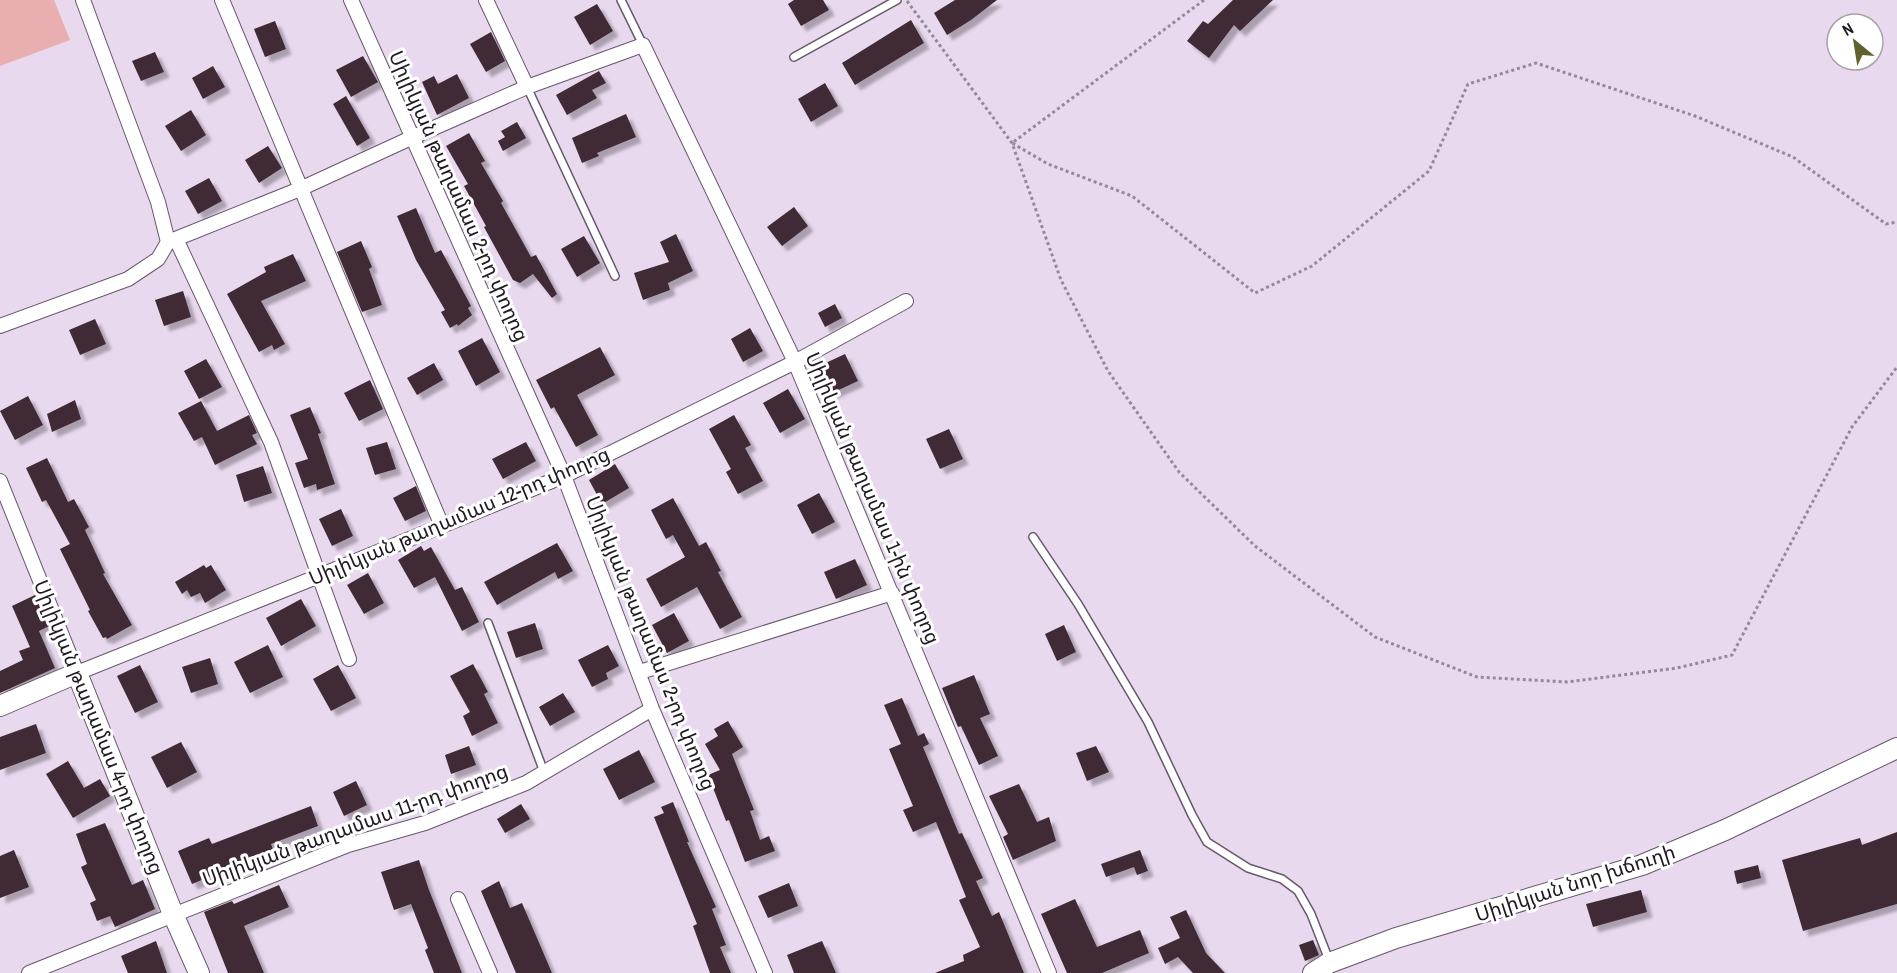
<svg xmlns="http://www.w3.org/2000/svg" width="1897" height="973" font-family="'Archivo Narrow','Noto Sans Armenian',sans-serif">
	<defs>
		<filter id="shadow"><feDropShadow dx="5.5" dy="5.5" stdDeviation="1.5" flood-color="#0004"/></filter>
	</defs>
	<rect width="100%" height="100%" fill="#e9d9ef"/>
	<path fill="#e9aeaf" d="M0,0H54L70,40L0,66Z"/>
	<path fill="#3f2b35" filter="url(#shadow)" d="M794,0H823L829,10L801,26L788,4Z
		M955,0H997L971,20L947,35L934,13Z
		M1233,0H1273L1240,31L1234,25L1209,58L1187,41L1203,21L1208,24Z
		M597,4L613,31L590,45L574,17Z
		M911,20L924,43L855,85L842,63Z
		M275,21L286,49L265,57L254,29Z
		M491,32L505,61L486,72L470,44Z
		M155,52L164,72L141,81L132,61Z
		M363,56L378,82L351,97L336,70Z
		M213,66L225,87L203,99L192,78Z
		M599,71L606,83L592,90L597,98L567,115L556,95Z
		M457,74L469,98L437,115L422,82L434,76L438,84Z
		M825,83L838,106L811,122L798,99Z
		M346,96L370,138L357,146L333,104Z
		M191,110L206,135L181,151L165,126Z
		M626,114L636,137L597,153L599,156L582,163L572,138Z
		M517,122L526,138L503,151L498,141L505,137L501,131Z
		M469,133L485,161L481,163L503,201L501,203L531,257L536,255L557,294L552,298L533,274L520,283L513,280L484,227L486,226L464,186L468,184L446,146Z
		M268,146L282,168L259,183L245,160Z
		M209,178L222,201L198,214L185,191Z
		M794,207L808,226L782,246L767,227Z
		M416,208L435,253L441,250L471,306L468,308L472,315L458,326L457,324L450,328L441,312L445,310L416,260L397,216Z
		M676,234L693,271L668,283L670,290L643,300L634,273L669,262L660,242Z
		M584,236L600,263L577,277L561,249Z
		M361,241L372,267L369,269L382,305L362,312L337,252Z
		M293,254L306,281L261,301L285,344L274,350L272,345L259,352L227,294L266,272L264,267Z
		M183,291L191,317L164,326L155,300Z
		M835,304L842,318L825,327L818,313Z
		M95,319L106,344L80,355L69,330Z
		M750,328L763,351L743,362L731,339Z
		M482,338L500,372L476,386L458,351Z
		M600,347L615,375L577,395L598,435L576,447L554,407L551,409L536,380Z
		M845,354L858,381L830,394L817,367Z
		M206,359L222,387L199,399L184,371Z
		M434,363L443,380L417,395L407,378Z
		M370,380L383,409L359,421L344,393Z
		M788,389L805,419L780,433L763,403Z
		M28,396L43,425L15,440L0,411Z
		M75,400L81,419L52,432L47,414Z
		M201,401L217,431L249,415L257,433L252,435L257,444L215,465L202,437L194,441L178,413Z
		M310,407L321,433L318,434L335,484L317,490L316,484L304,488L295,463L308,459L290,415Z
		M734,415L751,445L745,448L763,481L738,494L726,472L731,469L709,429Z
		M949,429L963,459L940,469L926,439Z
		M387,442L396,469L375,475L366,448Z
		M526,442L536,461L503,479L492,459Z
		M47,458L68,502L74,499L89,527L85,530L105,573L103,574L132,625L107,639L106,637L103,638L88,611L90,610L60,549L70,544L46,500L42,502L26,468Z
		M615,464L629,488L602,504L589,480Z
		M263,466L272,493L244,502L236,475Z
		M416,486L426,511L405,521L393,498Z
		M819,493L835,522L812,534L797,505Z
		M673,498L699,546L706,542L721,571L718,572L742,617L720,629L697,587L661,607L646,579L685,557L673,535L666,539L651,510Z
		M341,509L353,536L332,546L319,519Z
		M557,543L573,571L558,579L555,572L497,605L484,582Z
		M421,546L424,551L431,547L455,590L462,587L479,622L462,631L435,577L414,588L398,560Z
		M855,559L867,585L836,599L824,572Z
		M204,565L206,568L211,565L226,590L205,603L200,593L191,597L187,590L182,594L175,582Z
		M368,573L384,603L364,614L347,585Z
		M35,595L49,626L39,631L55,668L0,693V671L23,660L19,651L30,647L12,606Z
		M301,599L316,626L281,646L266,618Z
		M674,613L689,641L667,653L652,625Z
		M535,623L543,649L516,658L507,632Z
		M1064,625L1076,652L1057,661L1045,634Z
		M268,645L283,677L250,693L234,662Z
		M608,645L619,666L606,673L608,679L592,687L578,660Z
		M210,658L218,684L191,693L182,667Z
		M473,664L488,692L484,694L498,723L472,736L463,716L470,712L450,676Z
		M140,665L158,702L135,713L117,676Z
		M338,665L356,698L331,711L313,679Z
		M974,675L990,714L980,718L998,756L979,765L961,726L958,727L942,688Z
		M563,693L575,712L550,726L539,707Z
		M902,698L918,736L924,733L929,744L923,747L959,834L962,833L983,878L976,881L992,916L999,912L1024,973H935L964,961L963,955L980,947L959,900L966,897L936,822L913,832L903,810L913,806L889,749L901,744L884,705Z
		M728,721L743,747L732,754L754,810L750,811L760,840L769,836L775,851L745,862L729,820L726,821L708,775L720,770L705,744L718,736L714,729Z
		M36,724L46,753L0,770V737Z
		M181,742L197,772L167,788L151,757Z
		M469,746L476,765L451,774L445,755Z
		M1096,746L1109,772L1087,781L1076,753Z
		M639,750L655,782L619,800L603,769Z
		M68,761L84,788L100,779L110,796L73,818L46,774Z
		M356,781L367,805L344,816L333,792Z
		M1019,784L1037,822L1049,817L1056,841L1013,860L1003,837L1008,834L989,796Z
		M673,802L689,842H687L716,907L712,909L726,945L720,947L731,973H710L693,926L697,924L654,817L664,813L661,807Z
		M521,804L530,819L505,833L497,819Z
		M311,806L318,826L271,844L273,849L222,868L223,871L192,884L178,851L209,838L212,844Z
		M105,823L132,885L143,880L155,909L115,927L110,916L97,921L90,903L96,900L81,867L87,864L76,834Z
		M1897,832V904L1803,931L1782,860L1860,838L1862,845Z
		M14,850L29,887L0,898V856Z
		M1140,850L1148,871L1137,875L1134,867L1106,877L1101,864Z
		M419,860L429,890L462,973H434L425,950L428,948L411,904L394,910L381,872Z
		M1758,865L1761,878L1737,884L1734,871Z
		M499,881L510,908L522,903L552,973H516L481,891Z
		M789,883L798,906L768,918L758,896Z
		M279,885L289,907L244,926L264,973H228L204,912L232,901L234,904Z
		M1641,890L1647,912L1593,927L1586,904Z
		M1075,899L1097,947L1140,930L1149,953L1102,973H1067L1041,914Z
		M1186,910L1206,953L1225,973H1193L1178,957L1165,964L1158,948L1180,938L1170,917Z
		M1313,940L1319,955L1305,961L1299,945Z
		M156,941L167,973H128L121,956Z
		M822,941L836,973H794L787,955Z"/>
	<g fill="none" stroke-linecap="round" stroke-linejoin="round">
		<g stroke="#66586b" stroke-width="10">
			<path id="lane" d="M621,0L643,45
				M794,57L897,0
				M527,87L615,276
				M1033,537L1078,604L1148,722L1192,815L1207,842L1248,868L1282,879L1298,891L1311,914L1329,960
				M488,623L544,772"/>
		</g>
		<g stroke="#66586b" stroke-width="16">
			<path id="street" d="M222,0L442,526
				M351,0L564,476L652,709L765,973
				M486,0L527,87
				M176,239L271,442L349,659
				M168,242L300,189L411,138L527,87L643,45L795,362L1049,973
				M0,326L128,279L158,259L168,242L158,202L83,0
				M0,481L77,673L319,576L564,476L795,362L906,301
				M640,672L892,593
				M458,899L490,973
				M29,973L348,845L425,823L526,783L652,709"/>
		</g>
		<g stroke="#66586b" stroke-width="22">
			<path id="secondary" d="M0,706L77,673L173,914L199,973
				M1313,973L1329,963L1396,938L1642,865L1725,830L1897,748"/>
		</g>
		<path stroke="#948999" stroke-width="3" stroke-dasharray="3 3" stroke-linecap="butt" d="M1204,0L1012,143L1048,164L1132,196L1255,293L1312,266L1429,171L1468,84L1536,63L1695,116L1793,157L1886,224L1897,222
			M907,1L1012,143L1061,280L1108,371L1179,472L1255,546L1375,637L1477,677L1567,682L1677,668L1732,655L1852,427L1897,367"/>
		<use href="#lane" stroke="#fff" stroke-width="7"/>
		<use href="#street" stroke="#fff" stroke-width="14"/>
		<use href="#secondary" stroke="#fff" stroke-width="20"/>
	</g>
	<g text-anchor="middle" stroke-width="6" stroke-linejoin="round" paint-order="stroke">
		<g font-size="20" fill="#1f1921" stroke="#fff">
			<text transform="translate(459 196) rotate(66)" y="7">Սիլիկյան թաղամաս 2-րդ փողոց</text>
			<text transform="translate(873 498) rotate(67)" y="7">Սիլիկյան թաղամաս 1-ին փողոց</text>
			<text transform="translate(459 516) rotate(-23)" y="7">Սիլիկյան թաղամաս 12-րդ փողոց</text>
			<text transform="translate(651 643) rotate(68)" y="7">Սիլիկյան թաղամաս 2-րդ փողոց</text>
			<text transform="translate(99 727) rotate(68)" y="7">Սիլիկյան թաղամաս 4-րդ փողոց</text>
			<text transform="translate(355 825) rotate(-20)" y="7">Սիլիկյան թաղամաս 11-րդ փողոց</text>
			<text transform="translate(1575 883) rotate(-18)" y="7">Սիլիկյան նոր խճուղի</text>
		</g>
	</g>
	<g transform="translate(1855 42) rotate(330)"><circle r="28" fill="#ffffff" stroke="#a5a3a6" stroke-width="1.5"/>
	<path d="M0-4.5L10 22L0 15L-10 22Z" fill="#60622f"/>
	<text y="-9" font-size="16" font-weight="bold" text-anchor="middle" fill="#1f1921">N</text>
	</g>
</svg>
